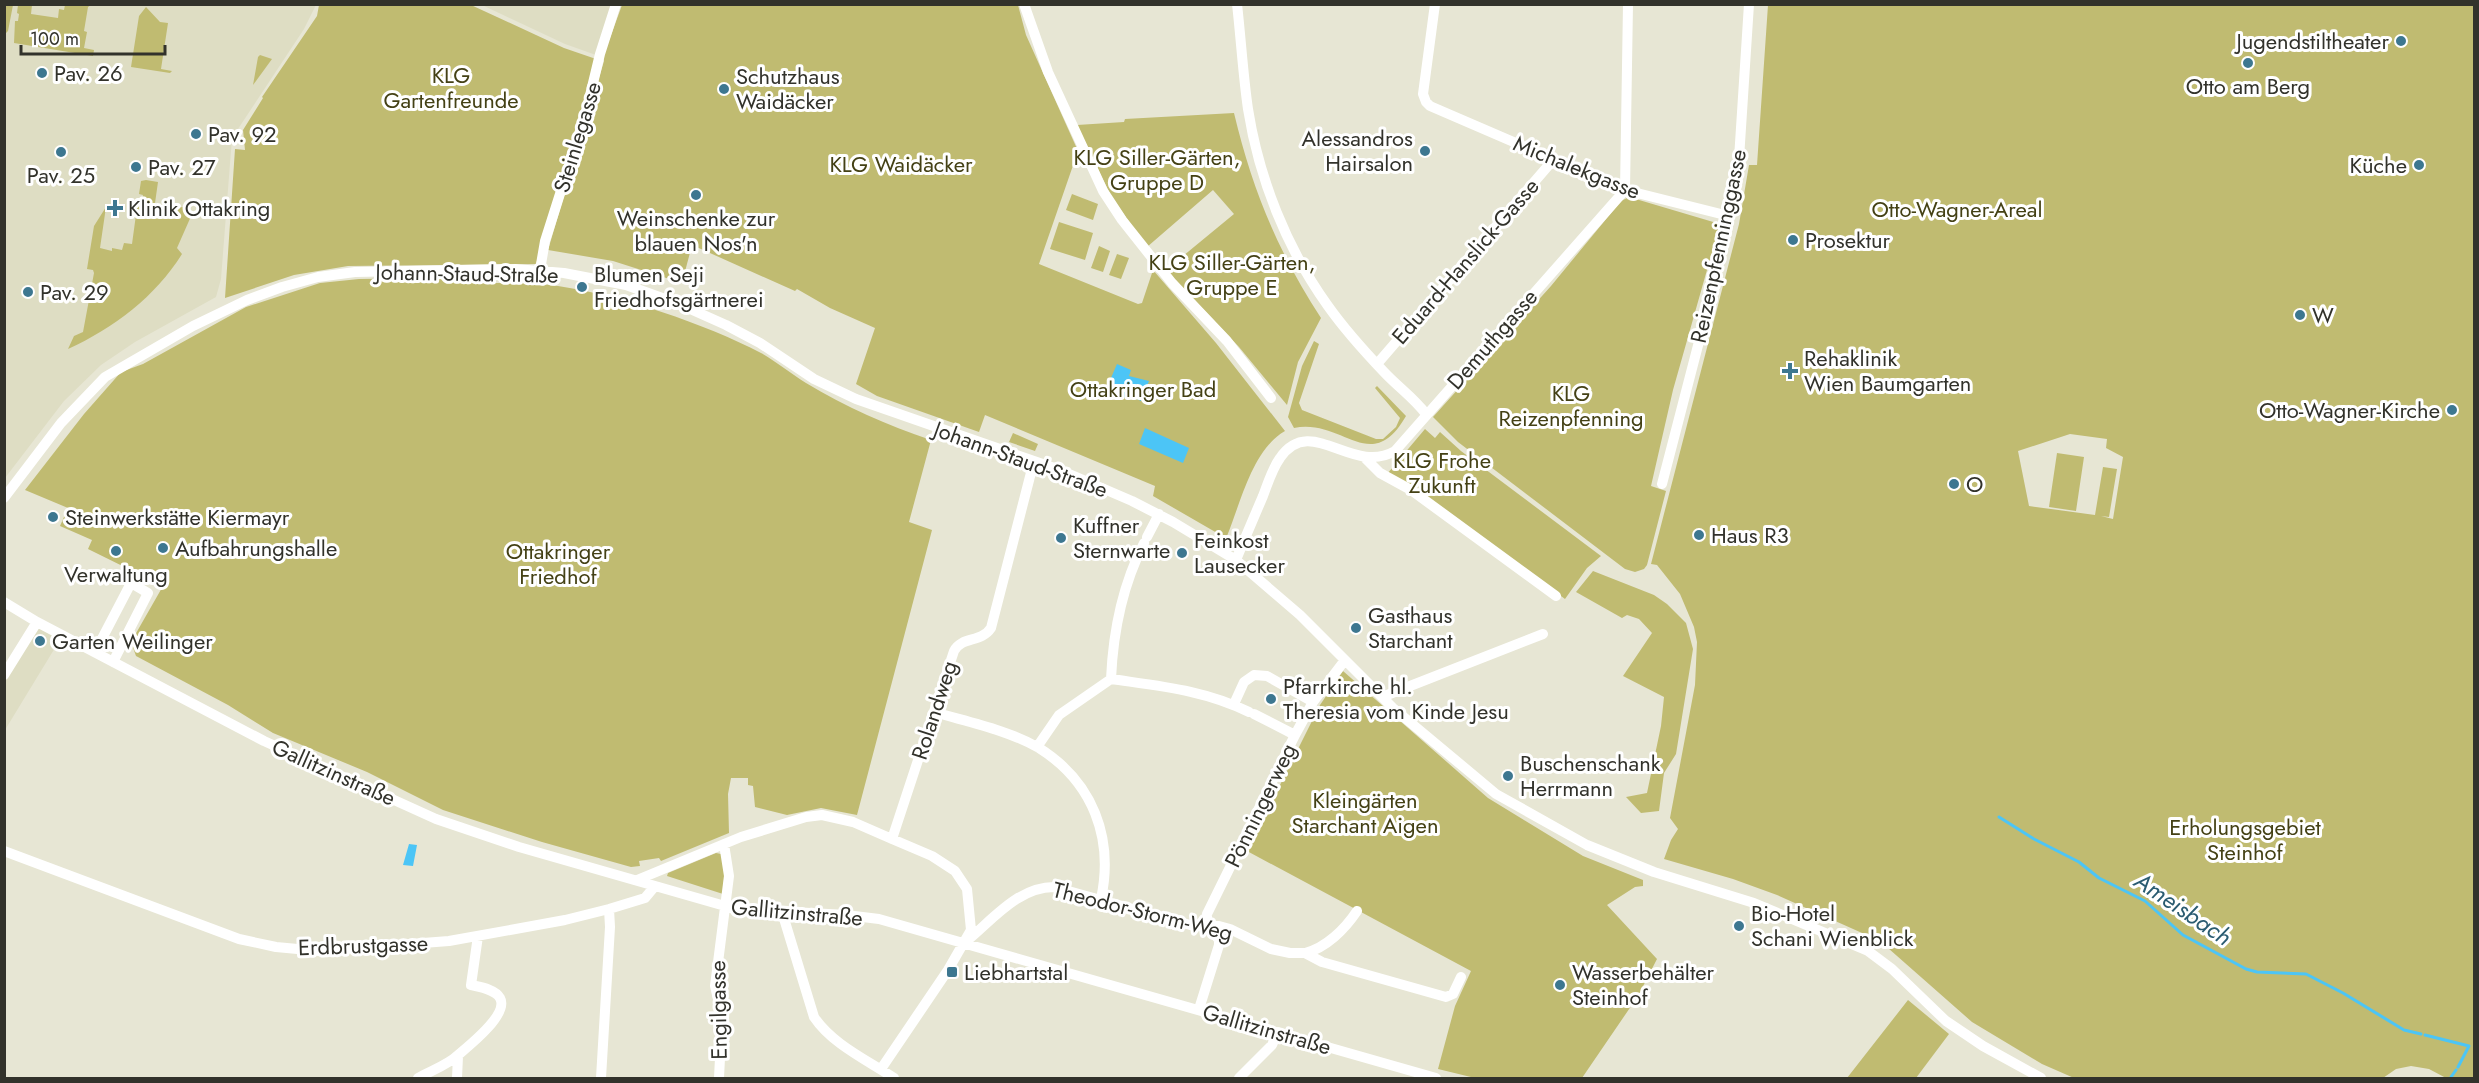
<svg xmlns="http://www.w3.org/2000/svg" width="2479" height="1083" font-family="Jost,sans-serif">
	<rect width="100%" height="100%" fill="#e7e6d4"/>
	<path fill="#deddc3" d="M5,5H316L304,29L232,138L221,279L216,297L135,342L101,365L64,401L5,478Z
		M482,5H614L596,55L565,44Z
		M38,626L61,638L5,730L4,682Z"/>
	<path fill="#c0bb71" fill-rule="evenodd" d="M5,4L13,5L8,31L5,34Z
		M18,5H32L31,14L58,18L59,9L64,10L65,5H91L88,7L84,31L87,32L84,48L94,50L93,56L14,43L15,21H18L19,14L17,13Z
		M319,5H471L564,48L596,59L583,112L536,264L348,266L294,275L225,298L235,149L245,150L243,130L263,98L262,97L317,16Z
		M622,5H1018L1026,35L1078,151L1039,264L1138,304L1142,303L1153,270L1216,343L1285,431C1252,450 1241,502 1227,536L1224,537L1153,496L1155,486L985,415L979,432L877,396L856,384L875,328L830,308L797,289L795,291L692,245L682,283L613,261L548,250L604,61L602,54L610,38Z
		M1768,5H2474V1078H2446L2429,1069L2411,1066L2396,1069L2383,1078H2074L2042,1064L1972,1022L1880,941L1777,895L1733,879L1664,859L1671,840L1678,829L1670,818L1695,685L1697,642L1694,627L1680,594L1657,565L1651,564L1739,224L1749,165H1757ZM2070,434L2107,439L2106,448L2123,457L2113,519L2101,516L2109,517L2117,469L2103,467L2095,515L2029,506L2018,451Z
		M146,7L160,22L168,23L161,69L172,71L170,73L131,67L139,16Z
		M260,55L272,59L253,85L258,57Z
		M1234,113C1252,189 1278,252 1321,318L1298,362L1287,405L1239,347L1166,270L1234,214L1213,190L1147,247L1111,196L1077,125L1124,122L1125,119Z
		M146,180L158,182L155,203L187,208L192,214L177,248L182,254C155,297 114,328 68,349L74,336L83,332L94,273L93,270L87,269L94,226L106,207L100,248L112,251V248L122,250L124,243L132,244L138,200L142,201L143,195L139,194L141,181Z
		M1072,194L1098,204L1093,220L1066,210Z
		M1629,197L1720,224L1673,390L1651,486L1666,491L1647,565L1644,569L1635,572L1625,569L1458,442L1433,417L1551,286L1621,201Z
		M1059,222L1093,233L1085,260L1050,249Z
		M1099,246L1110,251L1103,272L1091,268Z
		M1117,254L1129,258L1121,279L1109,275Z
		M490,277V281L494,283C515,283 536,283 558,286C619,295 706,324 761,353C777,362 791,374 806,383C846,407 887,425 931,440L909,522L932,530L857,815L821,808L787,815L755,807L753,786L748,785V778H731L728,794L729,833L661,861L659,858L639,861L640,866L631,867L542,842L443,810L367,772L273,733L228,705L136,656L131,642L163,586L88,549L92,540L60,526L68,508L25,490L84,414L121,372L143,364L246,307L320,283L359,279Z
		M1314,341L1319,344L1299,403L1302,410L1376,439H1383L1396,427L1400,418L1375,388L1377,386L1406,416C1371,477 1343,418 1294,428L1288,417L1302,366Z
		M1425,429L1435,438L1440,432L1461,451L1601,556L1587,568L1565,599L1482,537L1387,474Z
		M1013,433L1038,444L1035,451L1009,442Z
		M2057,453L2084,457L2076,511L2049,507Z
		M1593,571L1654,595L1667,604L1686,623L1693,649L1676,754L1664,773L1659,811L1641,813L1626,797L1647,793L1661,726L1664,697L1623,676L1652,633L1639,619L1627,615L1622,618L1576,592Z
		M1343,671L1488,798L1583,856L1643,880V886L1635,887L1607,905L1657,959L1638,996L1582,1078H1475L1438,1069L1455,1006L1471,971L1247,851L1320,705Z
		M716,853L721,854L725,865L723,894L667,876L668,873Z
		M1908,1000L1949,1034L1916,1078H1847Z"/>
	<path fill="#4cc5f6" d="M1117,364L1131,370L1129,376L1149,381L1141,401L1131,396L1133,391L1129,389L1124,398L1115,394L1113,399L1104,394Z
		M1145,428L1189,448L1183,463L1139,444Z
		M409,844L417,845L413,866L403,865Z"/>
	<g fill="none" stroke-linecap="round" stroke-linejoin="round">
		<path stroke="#4cc5f6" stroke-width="3" d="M1999,817L2034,839L2079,862L2099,878L2145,901L2183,935L2246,969L2257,972L2306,974L2343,993L2404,1030L2421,1034
			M2425,1035L2469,1046L2458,1067
			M2451,1077L2456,1070"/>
		<path stroke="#fff" stroke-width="10" d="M1024,4L1048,72L1103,191L1122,220L1172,283L1227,341L1271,398
			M1237,4C1241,39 1243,75 1248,109C1259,179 1287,249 1328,306C1345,330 1365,352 1384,372C1398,387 1414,398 1426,414
			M1435,4L1423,94L1426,102L1430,106L1625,190L1729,216
			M540,270L545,241L586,112L600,54L616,4
			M1377,364L1554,159
			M1365,458L1380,473L1411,490L1556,596
			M1662,484L1715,280L1738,174L1749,4
			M4,498L61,423L105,377L193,326L247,300L282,287L318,277L355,272L515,269L564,273L626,285L679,304L726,325L760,343L814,379L856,399L1060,470L1132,501L1173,522L1236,560L1300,615L1393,708L1496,794L1587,845L1654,872L1754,903L1868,951L1892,969L1946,1021L1983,1046L2041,1078
			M1147,537L1159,514
			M1236,560C1245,538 1254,517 1263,496C1268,483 1272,469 1280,458C1311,413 1352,476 1395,451L1625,190L1628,4
			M4,602L37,622L264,741L436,819L519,847L725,906L741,909L846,915L879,919L1436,1078
			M95,652L131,583L148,593L113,662
			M4,675L37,622
			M1111,679C1113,633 1123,584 1144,543
			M1382,697L1543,634
			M1234,704L1244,682L1254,675L1267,676L1313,702
			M934,712C968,722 1008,730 1039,748C1093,782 1114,838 1101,899
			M1254,714L1295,735
			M1037,747L1059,715L1111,679C1159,686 1205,690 1249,712
			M892,839L954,651C962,636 981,643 991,628L1034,461
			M4,851L239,939L276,947L319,951L449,941L565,920L609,909L645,898L655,886
			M637,880L741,837L806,817L822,815L853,822L892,839L932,856L955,871L967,889L971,930L948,970L881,1069
			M782,912L814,1017C832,1044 867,1060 894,1078
			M1207,925V914L1295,735L1313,702L1345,660
			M969,939C994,918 1019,887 1054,887L1194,926H1219L1230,929L1271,949L1290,953H1305L1322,962L1446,997L1453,994L1461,977
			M1305,953C1326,948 1345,929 1357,911
			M1199,1009L1219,945V940L1207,925
			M418,1078C430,1071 448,1065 458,1055C470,1045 509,1014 500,998C495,989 480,987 471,985L478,936
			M457,1078L458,1056
			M601,1078L610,927L609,909
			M719,1078L722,1017L715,986L729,876L724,844
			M1239,1078L1272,1045L1278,1032"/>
	</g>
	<g fill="#3d7790" stroke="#fff" stroke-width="2">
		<circle cx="2401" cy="41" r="6"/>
		<circle cx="2248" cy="63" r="6"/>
		<circle cx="42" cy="73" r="6"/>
		<circle cx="724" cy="89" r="6"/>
		<circle cx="196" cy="134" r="6"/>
		<circle cx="1425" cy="151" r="6"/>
		<circle cx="61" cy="152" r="6"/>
		<circle cx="2419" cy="165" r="6"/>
		<circle cx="136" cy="167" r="6"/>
		<circle cx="696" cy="195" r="6"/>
		<path d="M112 199h6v6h6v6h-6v6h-6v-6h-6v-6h6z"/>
		<circle cx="1793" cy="240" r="6"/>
		<circle cx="582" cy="287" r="6"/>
		<circle cx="28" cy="292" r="6"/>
		<circle cx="2300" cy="315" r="6"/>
		<path d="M1787 362h6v6h6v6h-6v6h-6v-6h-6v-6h6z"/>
		<circle cx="2452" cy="410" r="6"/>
		<circle cx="1954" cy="484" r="6"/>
		<circle cx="53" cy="517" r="6"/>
		<circle cx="1699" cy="535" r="6"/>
		<circle cx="1061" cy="538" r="6"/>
		<circle cx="163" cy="548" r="6"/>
		<circle cx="116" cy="551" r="6"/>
		<circle cx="1182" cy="553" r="6"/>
		<circle cx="1356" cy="628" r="6"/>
		<circle cx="40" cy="641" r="6"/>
		<circle cx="1271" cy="699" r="6"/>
		<circle cx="1508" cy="776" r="6"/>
		<circle cx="1739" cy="926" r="6"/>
		<rect x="946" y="966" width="12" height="12" rx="3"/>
		<circle cx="1560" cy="985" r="6"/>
	</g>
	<g text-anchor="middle" stroke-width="6" stroke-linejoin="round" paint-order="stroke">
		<g font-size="22" fill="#32322b" stroke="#fff" text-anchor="start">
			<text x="2389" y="49" text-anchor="end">Jugendstiltheater</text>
			<text x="54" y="81">Pav. 26</text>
			<text x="736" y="84">Schutzhaus<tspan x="736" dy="25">Waidäcker</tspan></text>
			<text x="2248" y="94" text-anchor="middle">Otto am Berg</text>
			<text x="208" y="142">Pav. 92</text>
			<text x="1413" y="146" text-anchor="end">Alessandros<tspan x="1413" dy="25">Hairsalon</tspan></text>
			<text x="2407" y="173" text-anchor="end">Küche</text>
			<text x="148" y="175">Pav. 27</text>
			<text x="61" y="183" text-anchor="middle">Pav. 25</text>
			<text x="128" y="216">Klinik Ottakring</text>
			<text x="696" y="226" text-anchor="middle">Weinschenke zur<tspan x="696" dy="25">blauen Nos'n</tspan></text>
			<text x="1805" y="248">Prosektur</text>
			<text x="594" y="282">Blumen Seji<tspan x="594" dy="25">Friedhofsgärtnerei</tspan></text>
			<text x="40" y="300">Pav. 29</text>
			<text x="2312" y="323">W</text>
			<text x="1804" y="366">Rehaklinik<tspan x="1804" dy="25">Wien Baumgarten</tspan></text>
			<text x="2440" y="418" text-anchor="end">Otto-Wagner-Kirche</text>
			<text x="1966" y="492">O</text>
			<text x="65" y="525">Steinwerkstätte Kiermayr</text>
			<text x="1073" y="533">Kuffner<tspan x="1073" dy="25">Sternwarte</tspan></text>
			<text x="1711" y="543">Haus R3</text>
			<text x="1194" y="548">Feinkost<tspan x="1194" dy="25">Lausecker</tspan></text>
			<text x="175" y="556">Aufbahrungshalle</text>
			<text x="116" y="582" text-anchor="middle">Verwaltung</text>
			<text x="1368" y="623">Gasthaus<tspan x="1368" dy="25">Starchant</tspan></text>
			<text x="52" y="649">Garten Weilinger</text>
			<text x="1283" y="694">Pfarrkirche hl.<tspan x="1283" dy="25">Theresia vom Kinde Jesu</tspan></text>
			<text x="1520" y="771">Buschenschank<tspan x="1520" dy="25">Herrmann</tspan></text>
			<text x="1751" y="921">Bio-Hotel<tspan x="1751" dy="25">Schani Wienblick</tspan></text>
			<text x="964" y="980">Liebhartstal</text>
			<text x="1572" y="980">Wasserbehälter<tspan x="1572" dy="25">Steinhof</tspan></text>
		</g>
		<g font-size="22" fill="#444115" stroke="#fff">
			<text x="451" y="83">KLG<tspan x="451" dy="25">Gartenfreunde</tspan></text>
			<text x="1157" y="165">KLG Siller-Gärten,<tspan x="1157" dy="25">Gruppe D</tspan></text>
			<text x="901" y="172">KLG Waidäcker</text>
			<text x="1957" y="217">Otto-Wagner-Areal</text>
			<text x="1232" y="270">KLG Siller-Gärten,<tspan x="1232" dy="25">Gruppe E</tspan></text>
			<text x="1143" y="397">Ottakringer Bad</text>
			<text x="1571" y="401">KLG<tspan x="1571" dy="25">Reizenpfenning</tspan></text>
			<text x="1442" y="468">KLG Frohe<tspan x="1442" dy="25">Zukunft</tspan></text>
			<text x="558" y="559">Ottakringer<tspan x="558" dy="25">Friedhof</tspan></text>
			<text x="1365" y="808">Kleingärten<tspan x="1365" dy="25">Starchant Aigen</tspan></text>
			<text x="2245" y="835">Erholungsgebiet<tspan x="2245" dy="25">Steinhof</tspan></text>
		</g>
		<g font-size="22" fill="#32322b" stroke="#fff">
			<text transform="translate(577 137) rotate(-73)" y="8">Steinlegasse</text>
			<text transform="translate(1577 167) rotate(22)" y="8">Michalekgasse</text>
			<text transform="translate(1718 246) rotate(-78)" y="8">Reizenpfenninggasse</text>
			<text transform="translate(1465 261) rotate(-49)" y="8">Eduard-Hanslick-Gasse</text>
			<text transform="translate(467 273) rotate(1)" y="8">Johann-Staud-Straße</text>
			<text transform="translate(1492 339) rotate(-49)" y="8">Demuthgasse</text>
			<text transform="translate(1021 459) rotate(20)" y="8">Johann-Staud-Straße</text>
			<text transform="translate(934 710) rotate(-72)" y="8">Rolandweg</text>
			<text transform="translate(334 772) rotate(24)" y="8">Gallitzinstraße</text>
			<text transform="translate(1260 805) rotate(-64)" y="8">Pönningerweg</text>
			<text transform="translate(1143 911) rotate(14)" y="8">Theodor-Storm-Weg</text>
			<text transform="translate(797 912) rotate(5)" y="8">Gallitzinstraße</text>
			<text transform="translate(363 945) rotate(-2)" y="8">Erdbrustgasse</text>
			<text transform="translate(718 1010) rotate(-91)" y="8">Engilgasse</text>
			<text transform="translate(1267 1029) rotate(16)" y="8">Gallitzinstraße</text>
		</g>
		<g font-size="24" font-style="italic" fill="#2b5c71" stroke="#fff">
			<text transform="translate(2183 909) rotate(34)" y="8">Ameisbach</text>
		</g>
	</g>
	<rect width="2479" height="1083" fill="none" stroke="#32322b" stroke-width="12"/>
	<path d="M21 45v9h144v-9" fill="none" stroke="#32322b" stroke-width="3"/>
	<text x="30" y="45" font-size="18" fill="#32322b" stroke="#ffffff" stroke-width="4.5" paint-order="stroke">100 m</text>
</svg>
